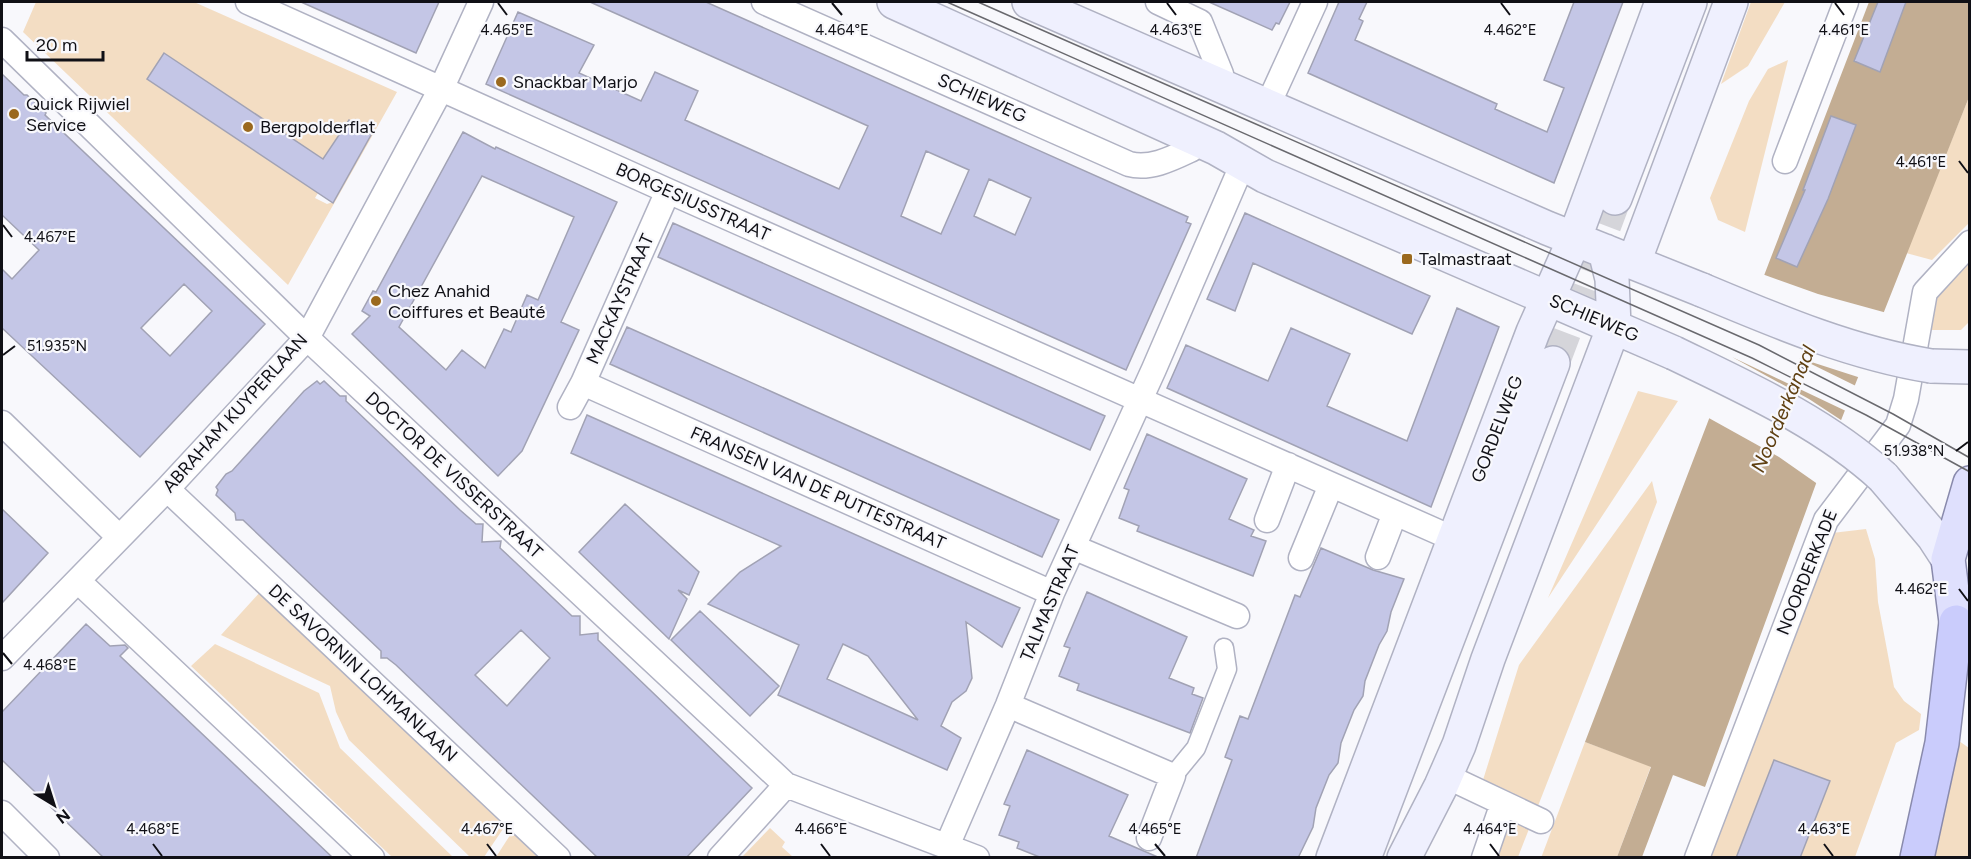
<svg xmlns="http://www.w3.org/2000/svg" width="1971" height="859" font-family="Figtree,sans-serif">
	<rect width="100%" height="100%" fill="#f8f8fc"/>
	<path fill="#f3ddc3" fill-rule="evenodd" d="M36,2H194L397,92L288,285L23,32ZM164,53L323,159L349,120L371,135L333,202L327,204L315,198L318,193L147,79Z
		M1751,2H1785L1748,66L1721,84Z
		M1788,60L1745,232L1718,220L1710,198L1749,101L1768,69Z
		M1969,97V223L1932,260L1906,253Z
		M1969,254V322L1961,330H1913L1924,302Z
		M1638,391L1678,401L1548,598Z
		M1652,481L1657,502L1518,857H1488L1513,793L1483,780L1519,665Z
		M1866,529L1875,559L1878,602L1894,687L1904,701L1921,714L1919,730L1896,743L1855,857L1710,858L1832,533Z
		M261,591L505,826L484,857H470L349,740L336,712L330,686L221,635Z
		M215,644L319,693L340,748L453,857H392L191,666Z
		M1949,734L1969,748V857L1929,858Z
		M1585,742L1651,766L1617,857L1541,858Z
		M770,828L785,842L782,847L793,857H742Z
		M512,832L539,857H496Z"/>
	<path fill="#c3ad93" d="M1869,2H1969V97L1817,481L1705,787L1673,775L1642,857H1617L1651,767L1585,742Z"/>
	<path fill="#f8f8fc" d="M1762,274L1818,294L1887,313L1861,378L1799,358L1858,387L1848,412L1732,357L1809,399L1844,422L1819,485L1779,457L1707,417Z"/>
	<path fill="#c4c6e6" stroke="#a1a2b4" stroke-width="1.5" fill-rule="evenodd" d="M301,2H439L416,53Z
		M590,2H706L1188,217L1186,222L1191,224L1126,370L486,84L518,12L594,45L579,73L641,101L655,72L698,91L685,120L839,189L868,126ZM926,151L969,170L941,234L901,216ZM989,179L1031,198L1015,235L974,216Z
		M1209,2H1290L1279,24L1276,23L1272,30Z
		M1339,2H1367L1359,19L1363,21L1355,40L1497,104L1495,109L1547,132L1564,88L1544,80L1574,2H1623L1554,183L1308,73Z
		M1878,2H1906L1880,72L1854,61Z
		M164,53L323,159L349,120L371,135L333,203L147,79Z
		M2,74L24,95H27L46,113L45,115L265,324L140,457L2,328V269L12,279L39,250L2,215ZM184,284L212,311L170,356L141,328Z
		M1831,116L1856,125L1828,199L1797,267L1776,258L1805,190H1803Z
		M463,132L495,149L496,147L617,202L561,322L579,330L522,451L498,476L352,334L370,316L362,311L373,291L376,292ZM482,176L574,217L538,300L527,295L511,332L504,329L485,368L462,350L446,370L399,327Z
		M1245,213L1430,296L1412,334L1253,263L1235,311L1207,299Z
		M673,223L1105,416L1090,450L658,257Z
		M1457,308L1499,327L1431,507L1167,388L1186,345L1268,381L1291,328L1350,354L1327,406L1407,441Z
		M627,327L1059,520L1042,557L610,364Z
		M317,381L320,384L324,381L340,396H346V401L460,510L476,524H483L482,542L501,541L500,548L515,562L572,616H580V635L598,633V640L752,788L686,858H598L396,665L387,658H381V651L243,520H236L235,513L216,495L218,490L216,487L226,474L232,471L304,391ZM521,630L550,658L507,706L475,675Z
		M587,415L1020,608L1002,647L966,622L972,678L966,691L952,702L941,726L961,738L947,770L778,695L799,645L708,604L740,572L781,546L571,453ZM843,644L868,656L918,720L827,679Z
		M1147,434L1247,479L1229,519L1254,530L1251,536L1266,541L1253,576L1137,531L1139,526L1119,518L1129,490L1124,488Z
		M625,504L699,572L689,595L678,590L687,599L669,639L579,552Z
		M2,509L48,553L2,603Z
		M1321,548L1373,570L1404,579L1391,612L1387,631L1379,645L1365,681L1363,696L1354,710L1341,743L1338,763L1329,775L1316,808L1313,827L1298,858H1196L1232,760L1225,757L1240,716L1248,719L1295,595L1300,597Z
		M1087,592L1187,637L1169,678L1194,688L1192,694L1203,698L1190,733L1077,690L1079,684L1059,676L1070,648L1064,646Z
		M700,611L779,686L750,716L671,640Z
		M86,624L110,646L125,645L128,648L120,656L333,858H104L33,790L2,760V712Z
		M1027,750L1128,795L1109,836L1160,858H1042L1017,848L1019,842L999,835L1010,806L1004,804Z
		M1774,760L1830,781L1800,858H1736Z"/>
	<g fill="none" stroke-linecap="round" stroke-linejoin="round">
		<path stroke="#d5d5da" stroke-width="33" stroke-dasharray="33 16" stroke-linecap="butt" d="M1553,363L1615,198"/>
		<g stroke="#b0b2c3" stroke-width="21">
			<path id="pedestrian" d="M1173,776L1196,748L1227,669L1224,648"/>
		</g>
		<g stroke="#b0b2c3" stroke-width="27">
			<path id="minor" d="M248,2L668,191L1454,539
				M764,2L1129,164C1150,170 1173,158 1192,149L1196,139
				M1158,2L1200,22L1221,74L1216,85
				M2,40L307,338L786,785L977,858
				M1267,107L1315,2
				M1785,161L1846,2
				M583,383L1052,593
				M570,407L583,383L668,191
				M2,423L119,537
				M167,489L558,858
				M1267,520L1288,465
				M1073,547L1237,616
				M1378,557L1395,513
				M1301,558L1331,485
				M78,581L372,858
				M2,658L167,489L307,338L442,87L481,2
				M1008,705L1173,776L1149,838
				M1446,776L1541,821
				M2,813L47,858
				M947,846L1008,705L1052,593L1154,369L1243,163
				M720,858L786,785
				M1484,858L1503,803
				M1697,858L1826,520L1898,425L1906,399L1925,292L1970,243"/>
		</g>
		<g stroke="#b0b2c3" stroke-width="36">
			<path id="secondary" d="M894,2L1216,148L1265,176L1674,353
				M1029,2L1547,228L1702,290
				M1615,198L1690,2
				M1634,262L1731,2
				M1931,366L1970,367
				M1883,477L1933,536L1948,559
				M1333,858L1533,332L1574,240L1662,2
				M1364,858L1553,363
				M1404,858L1441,786L1459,745L1488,659L1614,326L1612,279L1605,251"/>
		</g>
		<g stroke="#898aac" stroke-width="36">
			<path id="primary" d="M1970,483L1948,559L1956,622L1970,643"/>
		</g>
		<g stroke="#898aac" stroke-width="36">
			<path id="motorway" d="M1917,858L1942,743L1956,622"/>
		</g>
		<use href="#pedestrian" stroke="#fff" stroke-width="18"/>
		<use href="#minor" stroke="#fff" stroke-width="24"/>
		<use href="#secondary" stroke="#eff0fe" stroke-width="33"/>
		<use href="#primary" stroke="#dfe0fd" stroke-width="33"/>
		<use href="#motorway" stroke="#caccfc" stroke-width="33"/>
		<path stroke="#69696e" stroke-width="1.5" d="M947,2L1752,358L1866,415L1970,472
			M978,2L1759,345L1893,414L1970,458"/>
		<g stroke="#b0b2c3" stroke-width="36" stroke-linecap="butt">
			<path id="secondary-bridge" d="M1702,290C1776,321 1851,353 1931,366
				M1674,353C1746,388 1823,422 1883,477"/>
		</g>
		<use href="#secondary-bridge" stroke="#eff0fe" stroke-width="33"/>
	</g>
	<path fill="none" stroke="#101016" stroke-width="2" d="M498,3L507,15M832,3L842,15M1167,3L1176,15M1501,3L1510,15M1835,3L1844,15M1959,161L1968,173M3,225L12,237M3,355L15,346M1956,451L1968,442M1959,589L1968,601M3,653L12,664M153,844L162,856M487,844L496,856M821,844L830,856M1155,844L1165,856M1490,844L1499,856M1824,844L1833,856"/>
	<g fill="#9b691e" stroke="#f8f8fc" stroke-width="2">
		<circle cx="501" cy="82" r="6"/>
		<circle cx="14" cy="114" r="6"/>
		<circle cx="248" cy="127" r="6"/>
		<rect x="1401" y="253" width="12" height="12" rx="3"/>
		<circle cx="376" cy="301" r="6"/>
	</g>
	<g text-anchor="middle" stroke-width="4.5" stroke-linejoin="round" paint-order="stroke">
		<g font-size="18" fill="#101016" stroke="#f8f8fc" text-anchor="start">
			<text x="513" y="88">Snackbar Marjo</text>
			<text x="26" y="110">Quick Rijwiel<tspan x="26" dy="21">Service</tspan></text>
			<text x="260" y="133">Bergpolderflat</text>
			<text x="1419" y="265">Talmastraat</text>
			<text x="388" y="297">Chez Anahid<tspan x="388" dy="21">Coiffures et Beauté</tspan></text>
		</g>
		<g font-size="18" fill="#101016" stroke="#f8f8fc">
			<text transform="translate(982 98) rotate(24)" y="6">SCHIEWEG</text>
			<text transform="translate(693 202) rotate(24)" y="6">BORGESIUSSTRAAT</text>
			<text transform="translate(620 299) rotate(-66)" y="6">MACKAYSTRAAT</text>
			<text transform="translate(1594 318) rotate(23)" y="6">SCHIEWEG</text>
			<text transform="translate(235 413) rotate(-48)" y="6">ABRAHAM KUYPERLAAN</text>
			<text transform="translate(1497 429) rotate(-69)" y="6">GORDELWEG</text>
			<text transform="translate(454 475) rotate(43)" y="6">DOCTOR DE VISSERSTRAAT</text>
			<text transform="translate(818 488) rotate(24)" y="6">FRANSEN VAN DE PUTTESTRAAT</text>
			<text transform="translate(1807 572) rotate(-68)" y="6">NOORDERKADE</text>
			<text transform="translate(1050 603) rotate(-67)" y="6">TALMASTRAAT</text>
			<text transform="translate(363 673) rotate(43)" y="6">DE SAVORNIN LOHMANLAAN</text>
		</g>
		<g font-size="20" font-style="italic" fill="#5e3f11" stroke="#f8f8fc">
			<text transform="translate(1783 409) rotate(-67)" y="7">Noorderkanaal</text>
		</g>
	</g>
	<g font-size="15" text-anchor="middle" fill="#101016" stroke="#f8f8fc" stroke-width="4.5" stroke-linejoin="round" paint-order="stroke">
		<text x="507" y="35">4.465°E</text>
		<text x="842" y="35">4.464°E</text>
		<text x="1176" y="35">4.463°E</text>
		<text x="1510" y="35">4.462°E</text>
		<text x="1844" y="35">4.461°E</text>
		<text x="1921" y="167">4.461°E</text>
		<text x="50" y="242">4.467°E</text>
		<text x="57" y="351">51.935°N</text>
		<text x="1914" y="456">51.938°N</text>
		<text x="1921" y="594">4.462°E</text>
		<text x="50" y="670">4.468°E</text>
		<text x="153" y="834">4.468°E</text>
		<text x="487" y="834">4.467°E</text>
		<text x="821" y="834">4.466°E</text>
		<text x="1155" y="834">4.465°E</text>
		<text x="1490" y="834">4.464°E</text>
		<text x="1824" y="834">4.463°E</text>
	</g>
	<rect width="1971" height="859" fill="none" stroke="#101016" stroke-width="6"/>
	<g transform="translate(54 805) rotate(142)" stroke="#f8f8fc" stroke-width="4.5" paint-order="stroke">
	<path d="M0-4.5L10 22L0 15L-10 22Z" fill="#101016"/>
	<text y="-9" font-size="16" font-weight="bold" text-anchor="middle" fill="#101016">N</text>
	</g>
	<path d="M27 51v9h76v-9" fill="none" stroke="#101016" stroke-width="3"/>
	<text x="36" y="51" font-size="18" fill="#101016" stroke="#f8f8fc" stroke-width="4.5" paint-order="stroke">20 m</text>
</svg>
